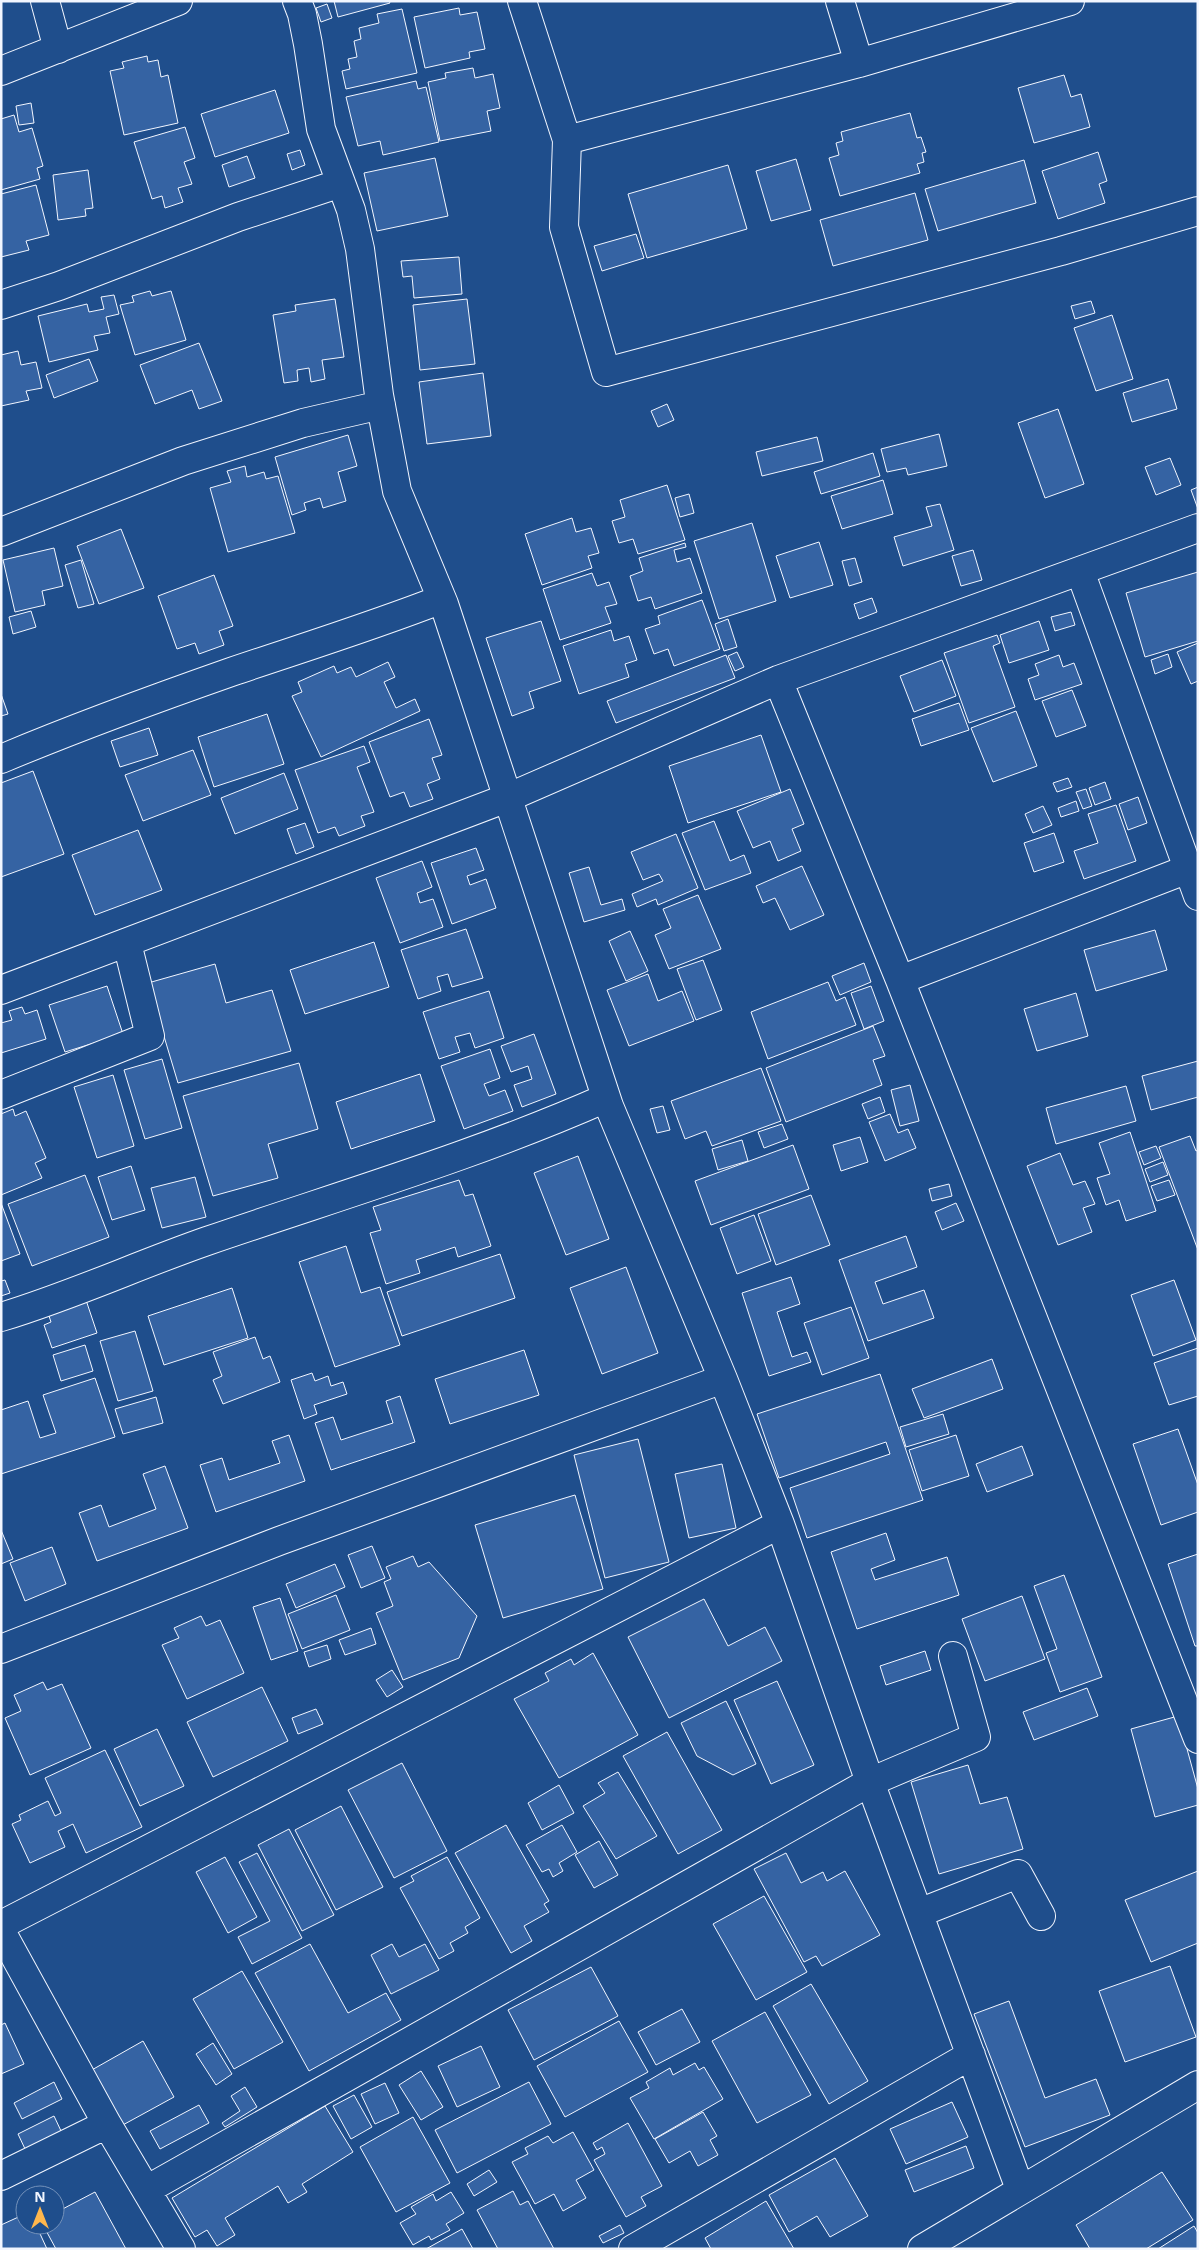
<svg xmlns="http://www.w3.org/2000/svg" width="1199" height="2250" font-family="'Noto Sans',sans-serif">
	<rect width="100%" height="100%" fill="#1f4e8c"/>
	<path fill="#3563a3" stroke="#f2f6ff" d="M334,1H389L390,3L338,17Z
		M327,4L332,18L321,22L316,8Z
		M459,8L460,15L477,12L485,49L469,52L470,58L425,68L414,17Z
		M402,9L417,73L346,89L342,71L350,69L348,59L357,57L354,41L361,39L359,28L379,23L377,14Z
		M147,56L148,62L158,60L161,77L168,75L178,123L124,135L110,71L124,68L122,62Z
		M473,68L475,78L493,74L500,108L487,111L491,131L440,141L428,82L446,78L445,73Z
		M1064,75L1071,97L1081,94L1090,127L1034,143L1018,88Z
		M416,81L418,89L426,87L439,142L383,155L380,141L358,146L346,97Z
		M275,90L289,133L215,157L201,114Z
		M31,103L34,123L19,125L16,106Z
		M910,113L917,138L921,137L926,152L922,153L924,162L917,164L920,173L840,196L829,158L839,155L836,143L843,141L841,132Z
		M14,115L19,132L32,128L43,166L37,168L40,179L1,190V119Z
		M185,127L195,158L184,162L192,184L178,188L183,202L165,208L162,196L152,199L134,142Z
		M300,150L305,165L292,170L287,154Z
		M1098,152L1107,181L1099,184L1105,203L1058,219L1042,171Z
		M247,156L255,178L229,187L222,165Z
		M435,158L448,216L377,231L364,173Z
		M796,159L811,210L771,221L756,171Z
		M1024,160L1036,203L938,231L925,189Z
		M728,165L747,229L647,258L628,194Z
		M88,170L93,208L85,209L86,216L58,220L53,175Z
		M36,185L49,235L26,241L29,250L1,257V194Z
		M915,193L928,240L833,266L820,220Z
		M636,234L644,258L602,271L594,246Z
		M459,257L462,294L414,298L412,276L403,277L401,261Z
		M150,291L152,296L171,291L186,340L135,355L120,305L134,302L132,296Z
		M114,295L119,314L106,317L110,333L94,336L98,350L49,362L38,316L87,304L89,312L104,309L101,297Z
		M335,299L344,357L322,360L325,379L311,382L309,368L297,370L298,381L284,383L273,315L296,311L295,305Z
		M467,299L475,364L420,370L413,305Z
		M1091,301L1095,313L1075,319L1071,306Z
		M1112,315L1133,379L1096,391L1074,328Z
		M199,343L222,401L199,409L192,390L155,404L140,365Z
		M18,351L21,365L36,362L42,388L26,391L29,400L1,406V355Z
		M89,359L98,381L54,398L46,375Z
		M483,373L491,436L427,444L419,382Z
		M1168,379L1177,409L1132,422L1123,393Z
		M667,404L674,420L658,427L651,411Z
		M1058,409L1084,484L1045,498L1018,423Z
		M939,434L947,466L908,475L906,468L887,472L881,449Z
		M348,435L357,466L338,472L346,501L323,508L320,498L304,503L306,510L292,515L275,457Z
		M817,437L823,461L762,476L756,452Z
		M873,453L880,476L821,494L814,472Z
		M1170,458L1181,485L1156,495L1145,467Z
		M245,466L247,477L264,472L266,479L278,476L295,533L228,552L210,488L231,482L227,471Z
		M883,480L893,514L842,529L831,496Z
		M667,485L685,540L638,554L633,539L619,543L612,521L625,517L620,500Z
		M1198,487V509L1191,490Z
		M689,494L694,513L680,517L675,498Z
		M940,504L954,550L903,566L894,537L932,526L926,507Z
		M572,518L576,532L591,528L599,553L588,556L592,568L542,585L525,534Z
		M752,523L776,601L719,619L694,541Z
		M121,529L144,588L99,604L77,546Z
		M819,542L833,585L790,598L776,556Z
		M685,543L686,547L674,550L677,562L690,558L702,593L655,609L651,597L638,601L630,576L643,571L639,558Z
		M54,548L63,586L42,591L45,605L15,612L3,560Z
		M973,550L982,580L961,586L952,556Z
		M855,558L862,582L849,586L842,561Z
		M81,560L94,604L78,608L65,565Z
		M1198,572V641L1145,657L1126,593Z
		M592,573L597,586L609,582L617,604L605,607L611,623L560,640L543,589Z
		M214,575L233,626L219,631L224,645L199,654L195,643L177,649L158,596Z
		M872,598L877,612L859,619L854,604Z
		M702,600L720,649L674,666L668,649L654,654L645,629L660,624L658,616Z
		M31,611L36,627L13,634L9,617Z
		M1071,612L1075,625L1055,631L1051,617Z
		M728,619L737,647L724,651L715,624Z
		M541,621L561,681L529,692L534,708L512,716L486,638Z
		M1039,621L1049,650L1009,663L1000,635Z
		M611,630L614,641L629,636L637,660L625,664L629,677L579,694L563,646Z
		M997,635L1000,643L993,646L1015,707L969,723L944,653Z
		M1198,643V681L1191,684L1177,652Z
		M737,652L744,667L735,671L728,656Z
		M1168,654L1172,667L1155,674L1151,660Z
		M726,655L735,678L616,723L607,701Z
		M1059,655L1063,667L1074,663L1082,684L1035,700L1028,679L1039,675L1035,664Z
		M942,660L956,696L914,712L900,676Z
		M388,662L395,677L384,682L396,708L415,699L420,711L321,757L292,696L302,692L298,682L334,666L337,673L351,667L356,677Z
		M1072,690L1086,726L1056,737L1042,701Z
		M1,694L8,714L1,716Z
		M959,703L969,730L921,746L912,719Z
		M1016,711L1037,766L993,782L971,728Z
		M267,714L284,764L214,787L198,737Z
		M429,719L442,755L432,758L440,779L427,784L433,799L410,807L404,792L390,797L369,742Z
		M149,728L158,755L120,767L111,741Z
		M761,735L781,792L688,823L669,766Z
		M364,746L370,762L357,767L374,812L361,816L365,826L339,836L335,827L318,833L295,770Z
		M193,750L211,795L143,821L125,775Z
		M33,771L64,854L1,877V783Z
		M284,773L298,809L235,834L221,798Z
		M1068,778L1072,787L1057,792L1053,783Z
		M1105,782L1111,799L1095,805L1089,788Z
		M790,789L804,824L792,829L801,851L778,861L770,841L753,848L737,811Z
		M1086,789L1092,806L1083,809L1076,792Z
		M1138,797L1147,823L1128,830L1119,804Z
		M1076,801L1079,811L1061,817L1058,808Z
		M1116,805L1136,861L1084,879L1074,851L1098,843L1088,814Z
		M1043,806L1052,825L1033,833L1025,814Z
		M714,821L730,861L744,855L751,873L705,890L682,833Z
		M305,823L314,847L296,854L287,829Z
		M138,830L162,890L95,915L72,855Z
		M1054,833L1064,862L1034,872L1024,843Z
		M676,834L698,888L658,905L656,899L637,907L632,894L663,881L659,874L643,880L631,852Z
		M476,848L484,870L467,876L470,885L486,879L496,908L452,924L431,863Z
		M422,861L432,887L417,893L420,903L433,899L443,927L400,943L376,878Z
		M802,866L824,915L790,930L775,898L763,903L756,886Z
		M589,867L601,905L622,899L625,910L584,922L569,873Z
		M698,895L721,949L669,969L655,935L671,928L663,909Z
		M466,929L483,978L452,987L448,974L437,977L441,991L418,999L401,950Z
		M1155,930L1167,970L1096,991L1084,950Z
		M630,931L648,971L626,981L609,941Z
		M374,942L389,987L305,1014L290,970Z
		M703,960L722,1010L696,1020L677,969Z
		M864,963L871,982L840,995L832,976Z
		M215,964L226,1003L272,990L291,1051L178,1083L148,983Z
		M648,974L658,1001L682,991L694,1021L629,1046L607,990Z
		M828,982L836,1001L845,997L856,1025L768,1059L751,1012Z
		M107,986L123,1034L65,1052L49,1005Z
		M871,986L884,1021L864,1029L851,993Z
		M489,991L504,1038L475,1048L470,1033L455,1037L460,1052L439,1059L423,1012Z
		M1076,993L1088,1036L1037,1051L1024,1009Z
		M22,1007L25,1014L37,1010L46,1039L1,1053V1023L12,1020L9,1011Z
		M873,1026L885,1056L873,1060L882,1085L786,1122L766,1068Z
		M534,1034L556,1094L522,1107L514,1085L532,1079L528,1066L511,1072L501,1046Z
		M490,1049L500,1078L484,1084L489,1096L505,1090L513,1111L464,1129L441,1066Z
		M162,1059L182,1128L145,1139L124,1070Z
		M1198,1061V1097L1151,1110L1142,1076Z
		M299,1063L318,1129L268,1144L278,1178L213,1196L183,1096Z
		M761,1068L781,1121L712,1146L706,1131L685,1139L671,1101Z
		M420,1074L435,1121L351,1149L336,1102Z
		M113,1075L134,1146L97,1158L74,1087Z
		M910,1085L919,1121L900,1126L891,1090Z
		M1126,1086L1136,1121L1056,1144L1046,1108Z
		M880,1097L885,1112L868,1119L862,1104Z
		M663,1106L670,1130L657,1133L650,1109Z
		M13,1109L15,1116L26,1111L46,1158L35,1163L42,1178L1,1195V1114Z
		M890,1114L898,1133L908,1129L916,1148L885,1161L869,1122Z
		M782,1124L788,1139L764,1148L758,1132Z
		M1130,1132L1156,1211L1126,1221L1119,1200L1106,1205L1097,1178L1110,1174L1099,1143Z
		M1190,1136L1196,1151L1198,1150V1250L1159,1147Z
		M860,1137L868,1162L841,1171L833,1145Z
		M742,1140L748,1161L718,1170L712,1149Z
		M793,1145L809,1189L711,1225L695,1181Z
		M1156,1146L1161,1158L1144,1165L1139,1152Z
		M1060,1153L1073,1185L1085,1181L1095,1204L1083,1208L1092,1232L1058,1245L1027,1166Z
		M578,1156L609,1239L566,1255L534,1173Z
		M1163,1162L1168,1175L1150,1182L1145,1169Z
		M131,1166L145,1210L112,1220L98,1177Z
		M85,1175L109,1237L32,1266L8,1204Z
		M195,1177L206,1217L162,1228L151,1188Z
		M459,1180L465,1196L473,1194L491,1246L458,1257L455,1247L416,1260L420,1273L386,1284L370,1233L381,1230L373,1207Z
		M1169,1180L1175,1195L1157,1201L1151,1186Z
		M949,1184L952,1196L932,1201L929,1189Z
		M811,1195L830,1245L776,1265L758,1214Z
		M1,1203L20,1254L1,1261Z
		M956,1203L964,1221L942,1230L935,1212Z
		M754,1215L771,1261L737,1274L720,1228Z
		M906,1236L917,1267L875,1282L883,1304L924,1290L934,1318L868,1341L839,1260Z
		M346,1246L361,1293L380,1287L400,1345L335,1367L299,1262Z
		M500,1254L515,1298L402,1336L387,1292Z
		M626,1267L658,1353L602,1374L570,1288Z
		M791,1277L800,1304L777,1312L792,1357L807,1352L811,1362L769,1376L742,1293Z
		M5,1280L10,1293L1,1296V1281Z
		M1174,1280L1196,1340L1153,1356L1131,1295Z
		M232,1288L248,1338L164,1365L148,1316Z
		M84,1294L97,1333L52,1348L44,1325L51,1322L46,1307Z
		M851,1307L869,1358L822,1375L804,1323Z
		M135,1331L153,1391L118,1401L100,1341Z
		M255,1337L263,1359L270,1356L280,1382L223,1404L213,1380L222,1376L213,1352Z
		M85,1345L93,1371L61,1381L53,1355Z
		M1198,1348V1396L1169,1405L1154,1363Z
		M524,1350L539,1395L450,1424L435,1379Z
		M992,1359L1003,1389L924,1418L912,1389Z
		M312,1373L315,1381L328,1376L331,1386L343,1382L347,1394L314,1405L317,1414L304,1419L291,1380Z
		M880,1374L923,1500L807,1538L790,1488L890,1454L886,1442L779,1478L757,1414Z
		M95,1378L115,1437L1,1474V1410L28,1401L40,1438L56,1433L43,1395Z
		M400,1396L415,1442L331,1470L315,1423L333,1417L341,1440L393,1423L386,1401Z
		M156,1397L163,1423L123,1434L115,1409Z
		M943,1414L949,1434L906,1447L900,1427Z
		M1178,1429L1198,1485V1512L1161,1525L1133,1444Z
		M289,1435L305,1481L216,1512L200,1465L222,1458L229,1480L280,1463L272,1441Z
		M956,1435L969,1476L922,1491L909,1450Z
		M638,1439L669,1562L605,1578L574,1455Z
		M1022,1446L1033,1475L987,1492L976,1464Z
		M722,1464L736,1528L689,1538L675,1474Z
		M165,1466L188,1528L97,1561L79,1513L101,1505L109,1527L156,1509L143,1474Z
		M575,1495L603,1589L503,1618L475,1525Z
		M1,1530L13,1559L1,1564Z
		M886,1533L895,1560L871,1569L875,1580L947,1557L959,1595L857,1629L831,1552Z
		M372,1546L385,1578L361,1588L348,1555Z
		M52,1547L66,1584L25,1601L10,1563Z
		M1198,1554V1646H1195L1168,1564Z
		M413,1556L418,1567L429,1562L477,1616L459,1658L403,1680L376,1613L393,1606L384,1582L391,1579L386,1567Z
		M335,1564L345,1587L296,1608L286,1584Z
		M1064,1575L1102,1677L1060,1692L1046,1653L1057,1649L1034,1586Z
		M336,1595L350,1630L302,1649L288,1614Z
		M1022,1596L1045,1659L985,1681L962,1619Z
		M280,1598L298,1651L271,1660L253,1607Z
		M704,1599L728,1646L765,1627L782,1661L669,1718L628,1637Z
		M201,1616L206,1626L220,1620L244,1673L187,1699L162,1645L179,1638L174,1628Z
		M371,1628L376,1644L345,1655L339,1640Z
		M327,1645L331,1659L309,1667L304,1652Z
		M925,1651L931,1670L886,1685L880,1666Z
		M593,1653L638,1735L559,1778L514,1699L549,1681L545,1673L571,1659L574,1665Z
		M392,1670L403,1687L387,1697L376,1680Z
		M777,1681L814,1765L771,1784L734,1700Z
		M43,1682L47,1690L62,1684L91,1748L30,1775L5,1718L21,1711L14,1695Z
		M262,1687L288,1741L213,1777L187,1722Z
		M1087,1688L1098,1716L1034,1740L1023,1712Z
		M726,1701L756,1764L733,1775L697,1756L681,1723Z
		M316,1709L323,1724L298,1734L292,1718Z
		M1178,1716L1198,1789V1805L1155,1817L1131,1729Z
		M157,1729L184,1786L140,1806L114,1749Z
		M667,1732L722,1830L678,1854L623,1756Z
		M105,1750L142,1827L86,1853L73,1824L58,1831L65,1847L30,1863L12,1824L21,1820L19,1815L48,1801L55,1816L61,1813L45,1778Z
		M402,1763L447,1851L394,1878L348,1790Z
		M968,1765L980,1804L1007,1797L1023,1849L939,1874L911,1782Z
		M618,1772L657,1836L616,1859L583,1806L605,1793L598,1783Z
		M559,1785L574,1813L542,1830L528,1803Z
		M341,1806L383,1887L336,1910L295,1830Z
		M506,1825L549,1901L544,1904L549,1912L524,1926L532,1941L511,1953L455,1853Z
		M562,1825L577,1852L559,1863L563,1871L553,1877L549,1869L542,1872L526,1845Z
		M289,1829L334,1915L302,1931L258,1845Z
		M599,1841L618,1875L594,1888L575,1855Z
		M257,1853L302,1938L252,1964L238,1937L270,1921L239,1862Z
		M786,1853L801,1883L823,1872L827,1881L845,1871L880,1935L822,1966L816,1956L804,1962L754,1869Z
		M225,1857L257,1917L228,1933L196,1872Z
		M447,1857L480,1918L465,1927L468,1933L450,1943L454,1951L439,1959L400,1888L414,1881L411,1876Z
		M1198,1871V1943L1151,1962L1125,1900Z
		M764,1896L807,1972L756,2000L713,1924Z
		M310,1944L348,2013L386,1993L401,2020L309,2071L255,1973Z
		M392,1944L399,1957L425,1944L439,1970L391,1994L371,1955Z
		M1170,1966L1196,2037L1125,2062L1099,1991Z
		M591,1967L618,2016L534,2060L508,2010Z
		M242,1971L283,2042L234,2069L193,1999Z
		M811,1984L868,2081L829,2104L773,2006Z
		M1009,2001L1045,2098L1096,2079L1110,2115L1025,2147L974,2014Z
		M682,2009L700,2042L656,2065L638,2032Z
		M765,2012L811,2095L757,2123L712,2041Z
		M619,2021L648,2072L565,2117L537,2066Z
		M5,2023L24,2064L1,2074V2025Z
		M143,2041L174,2097L121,2126L90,2071Z
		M213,2043L232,2074L216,2085L196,2054Z
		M481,2046L500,2087L457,2107L438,2066Z
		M695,2063L699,2070L704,2067L723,2099L654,2139L630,2098L649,2088L646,2082L670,2068L673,2075Z
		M421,2071L443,2107L421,2120L399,2085Z
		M54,2082L62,2099L22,2119L14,2103Z
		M529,2082L551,2124L457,2173L435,2130Z
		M385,2083L399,2113L375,2124L361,2094Z
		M245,2087L257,2107L225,2127L222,2123L240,2111L231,2096Z
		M354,2095L372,2127L351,2139L333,2106Z
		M952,2102L968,2137L906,2164L890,2129Z
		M199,2105L209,2123L160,2149L150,2131Z
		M325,2106L353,2152L302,2184L307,2192L288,2203L278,2186L225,2218L235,2235L217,2246L207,2230L195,2237L172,2198Z
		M703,2112L717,2136L710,2140L718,2155L698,2166L690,2151L669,2163L655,2139Z
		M54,2116L62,2133L26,2151L18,2134Z
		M413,2117L450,2183L396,2212L360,2147Z
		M628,2123L662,2186L641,2197L646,2206L626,2217L594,2160L605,2154L602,2147L597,2150L593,2143Z
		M573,2132L594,2170L576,2180L586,2198L563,2211L554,2194L535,2204L512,2162L528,2154L525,2148L548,2136L553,2143Z
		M966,2146L974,2168L914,2192L905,2170Z
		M835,2158L868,2216L830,2237L817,2216L789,2232L769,2195Z
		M489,2170L497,2182L474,2196L467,2184Z
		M1162,2172L1193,2220L1146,2249H1090L1076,2225Z
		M513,2191L520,2205L528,2201L554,2249H498L477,2210Z
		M95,2192L126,2249H56L43,2225H55V2213Z
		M451,2192L464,2213L446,2224L450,2230L431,2240L429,2236L413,2245L400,2223L416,2214L411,2207L433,2194L436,2201Z
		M766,2201L794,2249H711L705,2238Z
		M25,2214V2225H36L47,2249H1V2225Z
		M620,2225L624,2233L603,2243L599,2236Z
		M1194,2226L1198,2233V2249H1158Z
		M462,2229L473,2249H426Z"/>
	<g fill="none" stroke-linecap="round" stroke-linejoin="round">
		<g stroke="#f2f6ff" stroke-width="30">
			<path id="minor" d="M45,1L58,49
				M297,1L302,14L308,44L321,129L351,210L360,249L379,395L397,491L444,604L609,1106L723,1379L780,1524L870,1782L1020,2189
				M522,1L567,140L564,227L606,372L1061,251L1198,211
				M840,1L859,63
				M1,71L178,1
				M567,140L859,63L1070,1
				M1,305L59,286L238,217L341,183
				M1,532L183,461L303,423L381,405
				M1080,571L1198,896
				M778,680L900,980L1198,1739
				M1,759C77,727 154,699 231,672C302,648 373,626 442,599
				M900,980L1188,869
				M1,990L507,798L778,680L1198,528
				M1,1095L150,1036L127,943
				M1,1317C71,1296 138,1265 207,1241C341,1195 477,1155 606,1098
				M1,1649L279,1541L723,1379
				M919,1913L1018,1874L1041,1916
				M1,1925L780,1524
				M1,1931L107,2124L181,2249
				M1,2176L107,2124
				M148,2189L870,1782L976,1737L953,1656
				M633,2249L971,2055
				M922,2249L1198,2085"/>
		</g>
		<use href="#minor" stroke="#1f4e8c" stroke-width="28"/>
	</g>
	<rect width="1199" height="2250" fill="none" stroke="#f2f6ff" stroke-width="5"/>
	<g transform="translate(40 2210)"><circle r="24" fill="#1f4e8c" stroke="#7391ba"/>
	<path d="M0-4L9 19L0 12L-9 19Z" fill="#ffb74d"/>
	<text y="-8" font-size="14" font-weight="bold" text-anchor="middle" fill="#f2f6ff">N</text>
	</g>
</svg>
